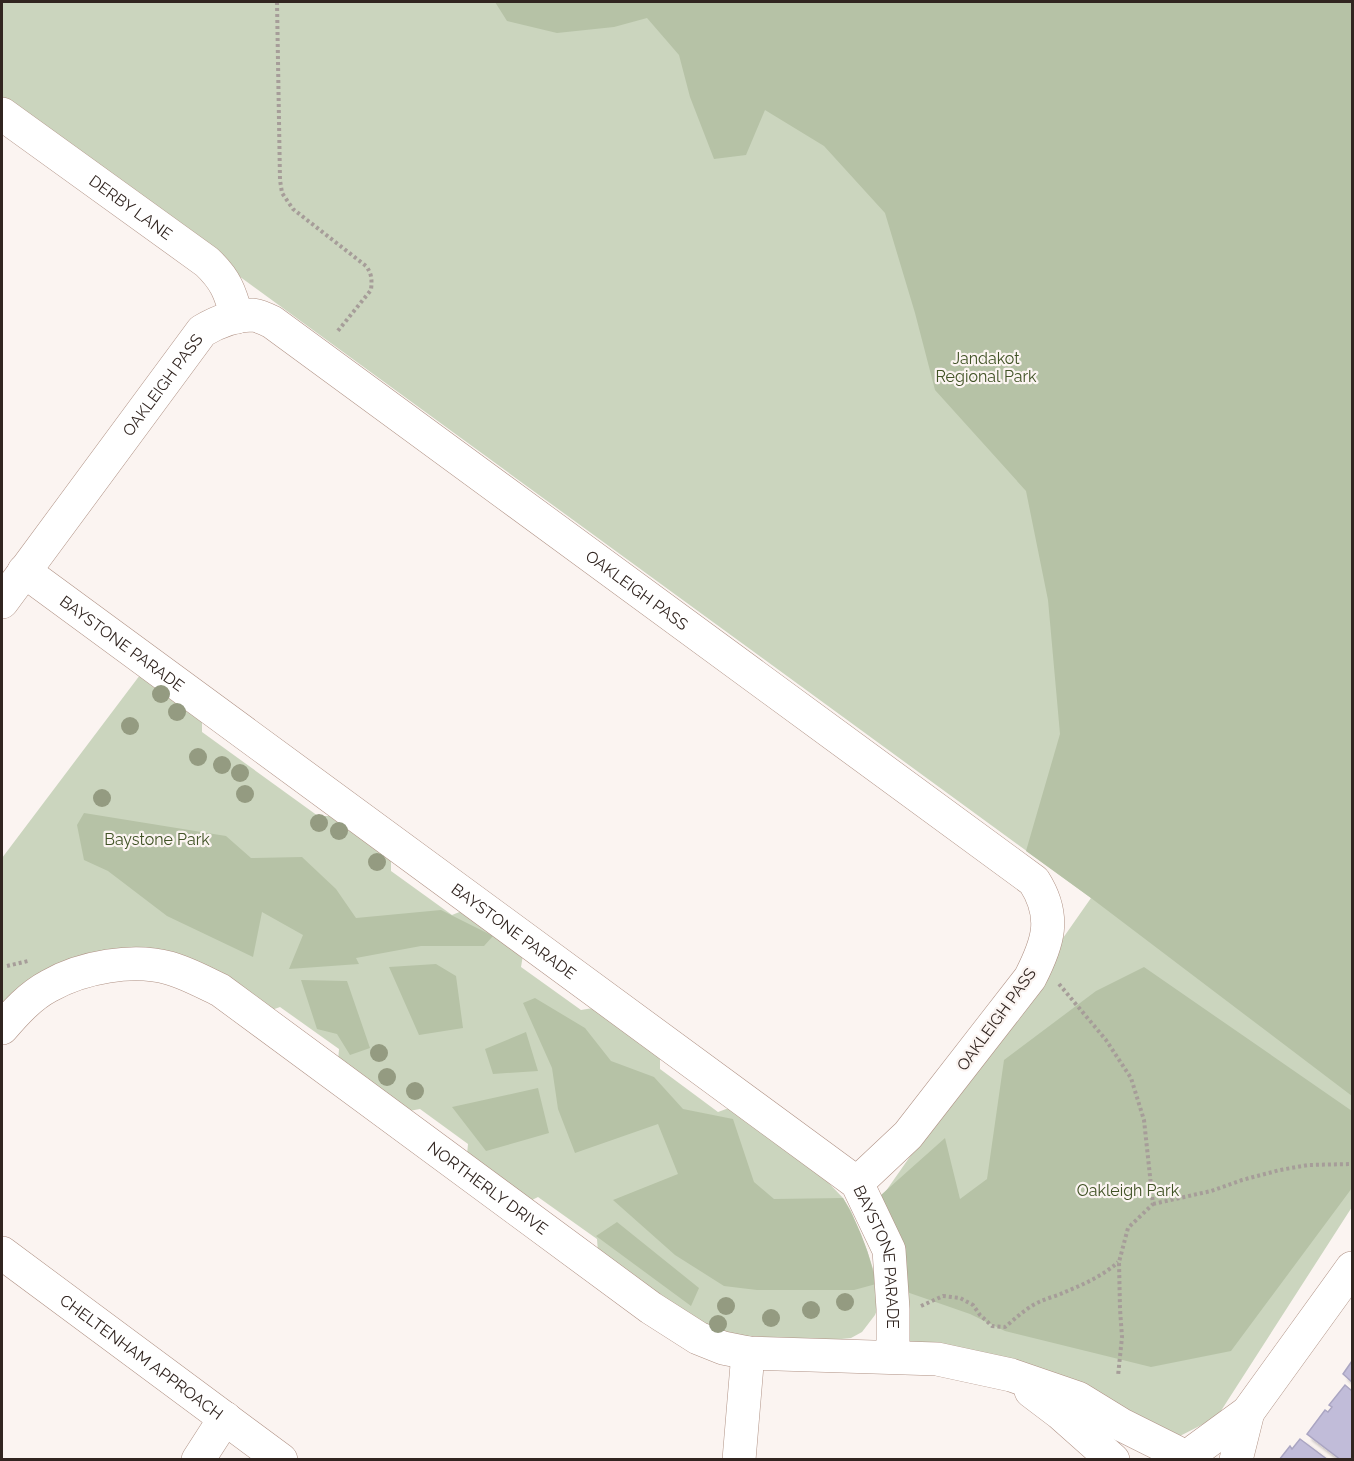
<svg xmlns="http://www.w3.org/2000/svg" width="1354" height="1461" font-family="Raleway,sans-serif">
	<defs>
		<filter id="shadow"><feDropShadow dx="5.5" dy="5.5" stdDeviation="1.5" flood-color="#0004"/></filter>
	</defs>
	<rect width="100%" height="100%" fill="#fbf4f1"/>
	<path fill="#cbd5be" d="M2,2H1352V1207L1217,1417L1178,1437L906,1341L881,1198L1091,898L2,103Z
		M140,675L202,720V732L318,816H332L391,859V871L452,915L462,911L523,955L521,967L581,1010L593,1008L660,1057V1069L718,1112L729,1108L824,1178L843,1198L851,1211L867,1250L874,1272L879,1305L875,1315L862,1332L851,1338L823,1341L762,1340L709,1328L598,1252L597,1239L538,1197L530,1201L467,1155L468,1144L420,1109L409,1111L338,1062L339,1049L280,1007L269,1011L189,959L2,1011V858Z"/>
	<path fill="#b6c2a6" d="M495,2H1352V1096L1091,898L1026,851L1060,734L1048,600L1026,491L935,390L915,313L885,213L824,146L765,110L746,155L714,159L690,97L679,55L647,18L614,27L557,33L507,21Z
		M84,813L226,836L251,858L302,857L336,889L356,918L441,910L493,936L484,946H421L356,958L359,964L289,969L303,935L262,912L253,957L167,916L108,871L84,860L77,825Z
		M436,964L456,976L463,1028L419,1035L389,967Z
		M1144,967L1352,1111V1188L1231,1351L1151,1367L1005,1331L970,1314L901,1290L881,1195L945,1138L960,1199L987,1179L1004,1060L1096,991Z
		M301,980L347,981L370,1048L350,1055L337,1034L317,1029Z
		M535,998L585,1028L611,1061L654,1077L683,1109L733,1119L754,1182L774,1199L843,1198C859,1225 870,1254 876,1284L854,1290H757L724,1286L675,1255L613,1200L678,1174L658,1124L575,1153L558,1109L552,1068L523,1003Z
		M526,1032L538,1071L493,1074L485,1049Z
		M538,1088L549,1133L486,1151L452,1107Z
		M617,1222L699,1288L691,1306L596,1236Z"/>
	<path fill="#c1bcd9" stroke="#aaa5c2" stroke-width="1.5" filter="url(#shadow)" d="M1352,1361V1382L1343,1374Z
		M1345,1385L1352,1391V1460H1341L1307,1434L1325,1410L1328,1412L1332,1407L1329,1405Z
		M1300,1439L1328,1460H1279L1290,1446L1292,1449Z"/>
	<g fill="none" stroke-linecap="round" stroke-linejoin="round">
		<g stroke="#b09285" stroke-width="34">
			<g id="minor">
				<path id="s1" d="M2,114L207,262C226,280 230,292 237,317"/>
				<path id="s2" d="M24,571L857,1183L889,1250L893,1309V1357"/>
				<path id="s3" d="M2,602L202,331C217,322 236,315 253,315C260,316 266,319 272,322L1034,881C1057,917 1048,943 1030,978L908,1135L857,1183"/>
				<path id="s4" d="M2,1028C15,1013 30,996 49,986C82,967 133,958 169,968C187,973 203,982 220,990L651,1308L698,1338L723,1348L748,1353L937,1359L1011,1375L1078,1398L1122,1425L1176,1452"/>
				<path id="s5" d="M2,1253L281,1460"/>
				<path d="M1031,1391L1060,1413L1113,1460"/>
				<path d="M1196,1450L1248,1412"/>
				<path d="M198,1460L225,1418"/>
				<path d="M739,1460L748,1353"/>
				<path d="M1236,1460L1248,1412L1352,1268"/>
			</g>
		</g>
		<path stroke="#a69d99" stroke-width="4" stroke-dasharray="3 3" stroke-linecap="butt" d="M277,2L280,180L282,193L293,209L366,266C372,274 372,280 371,290L337,332
			M7,966L28,961
			M1059,984L1106,1040L1131,1078L1144,1120L1153,1204L1128,1228L1119,1262L1120,1309L1122,1337L1118,1376
			M1153,1204L1211,1191L1242,1180L1280,1170L1308,1165L1352,1164
			M921,1306L943,1296L960,1298L973,1305L980,1315L992,1326L1005,1327C1016,1318 1026,1308 1039,1302C1047,1298 1057,1296 1065,1292C1084,1284 1103,1276 1118,1262"/>
		<use href="#minor" stroke="#fff" stroke-width="33"/>
	</g>
	<g fill="#949b81">
		<circle cx="161" cy="694" r="9"/>
		<circle cx="177" cy="712" r="9"/>
		<circle cx="130" cy="726" r="9"/>
		<circle cx="198" cy="757" r="9"/>
		<circle cx="222" cy="765" r="9"/>
		<circle cx="240" cy="773" r="9"/>
		<circle cx="245" cy="794" r="9"/>
		<circle cx="102" cy="798" r="9"/>
		<circle cx="319" cy="823" r="9"/>
		<circle cx="339" cy="831" r="9"/>
		<circle cx="377" cy="862" r="9"/>
		<circle cx="379" cy="1053" r="9"/>
		<circle cx="387" cy="1077" r="9"/>
		<circle cx="415" cy="1091" r="9"/>
		<circle cx="845" cy="1302" r="9"/>
		<circle cx="726" cy="1306" r="9"/>
		<circle cx="811" cy="1310" r="9"/>
		<circle cx="771" cy="1318" r="9"/>
		<circle cx="718" cy="1324" r="9"/>
	</g>
	<g text-anchor="middle" stroke-width="4.5" stroke-linejoin="round" paint-order="stroke">
		<g font-size="16" fill="#312520" stroke="#fbf4f1">
			<text dy="6" stroke="none"><textPath href="#s1" startOffset="159">DERBY LANE</textPath></text>
			<text dy="6" stroke="none"><textPath href="#s3" startOffset="270">OAKLEIGH PASS</textPath></text>
			<text dy="6" stroke="none"><textPath href="#s3" startOffset="864">OAKLEIGH PASS</textPath></text>
			<text dy="6" stroke="none"><textPath href="#s2" startOffset="122">BAYSTONE PARADE</textPath></text>
			<text dy="6" stroke="none"><textPath href="#s2" startOffset="608">BAYSTONE PARADE</textPath></text>
			<text transform="translate(996 1019) rotate(-54)" y="6">OAKLEIGH PASS</text>
			<text dy="6" stroke="none"><textPath href="#s4" startOffset="576">NORTHERLY DRIVE</textPath></text>
			<text dy="6" stroke="none"><textPath href="#s2" startOffset="1112">BAYSTONE PARADE</textPath></text>
			<text dy="6" stroke="none"><textPath href="#s5" startOffset="174">CHELTENHAM APPROACH</textPath></text>
		</g>
		<g font-size="16" fill="#405225" stroke="#fbf4f1">
			<text x="986" y="364">Jandakot<tspan x="986" dy="18">Regional Park</tspan></text>
			<text x="157" y="845">Baystone Park</text>
			<text x="1128" y="1196">Oakleigh Park</text>
		</g>
	</g>
	<rect width="1354" height="1461" fill="none" stroke="#312520" stroke-width="6"/>
</svg>
